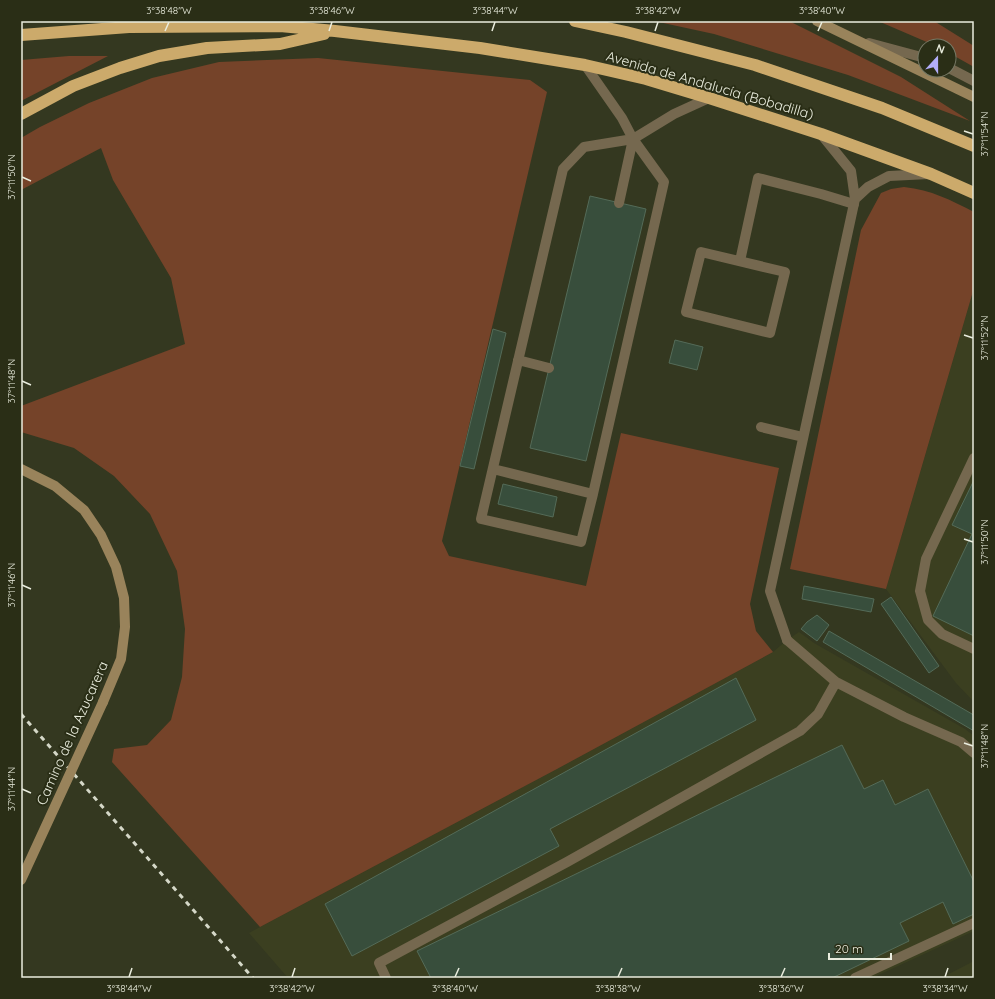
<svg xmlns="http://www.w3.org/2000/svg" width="995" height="999" font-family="Quicksand,sans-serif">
	<rect width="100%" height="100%" fill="#343820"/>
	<path fill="#3b3f20" d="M974,288V702L956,683L886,589Z
		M799,632L814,643L965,729L974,736V931L872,978H288L249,933L557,769L773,652L787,640Z
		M974,961V978H941Z"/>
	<path fill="#754329" d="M654,21H789L901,77L970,121L848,75L714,34Z
		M878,21H934L974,46V67L949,53V46H936Z
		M69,56H108L21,101V60Z
		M318,58L530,80L547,92L442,541L449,556L586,586L621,433L779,468L750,604L756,631L773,652L557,769L260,927L112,762L114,749L147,745L171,720L182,677L185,629L177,571L150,514L114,476L74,448L21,432V406L185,344L171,278L113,180L101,148L21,190V138L40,127L89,103L152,78L219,62Z
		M904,187C932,190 950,200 974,212V288L886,589L790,569L861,230L881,193L891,189Z"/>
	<path fill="#384e3c" stroke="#546b58" d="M590,196L646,209L586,461L530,448Z
		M493,329L506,333L474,469L460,466Z
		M675,340L703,347L697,370L669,363Z
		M974,480V636L933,616L972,534L952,525Z
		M503,484L557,497L553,517L498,504Z
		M804,586L874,599L871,612L802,599Z
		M891,597L939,666L929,673L881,604Z
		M817,615L829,625L817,641L801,629L807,622Z
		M829,631L972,714L974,716V731L823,642Z
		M736,678L756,720L550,829L559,846L352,956L325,904Z
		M842,745L864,789L883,780L895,805L928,789L974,882V914L953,924L943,902L900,923L909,941L832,978H431L417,951Z"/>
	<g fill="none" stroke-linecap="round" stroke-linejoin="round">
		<path stroke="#75684f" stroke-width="10" d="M869,43L925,58
			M585,65L622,118L633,139L674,114L709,98
			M949,68L974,81
			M619,203L633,139
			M701,252L785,272L770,333L686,312Z
			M740,261L758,178L821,194L854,204
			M518,360L549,368
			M761,427L803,437
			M974,458L926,559L920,591L928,620L942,634L974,649
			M493,469L593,494L581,542L481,519L563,169L584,147L633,139
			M593,494L664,182L633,139
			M787,640L836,682L904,717L961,742L974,753
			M386,978L379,963L567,862L800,731L818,714L836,682
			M855,978L974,923"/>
		<path stroke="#75684f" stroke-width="10" d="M855,199L868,187L889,176L929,174
			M787,640L770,591L855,199L851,171L821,134"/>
		<path stroke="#99835b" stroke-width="10" d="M817,21L974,97
			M21,469L55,486L84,510L101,535L116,567L124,598L125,627L121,659L103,702"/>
		<path stroke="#ccaa6b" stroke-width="12" d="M575,21L626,32L755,65L882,108L974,146
			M21,35L129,27L280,26L335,31L480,48L585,65L646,79L709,98L821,134L931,174L974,193
			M21,114L73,86L120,68L159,56L207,48L280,44L324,34"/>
		<path stroke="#d5d8c8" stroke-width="3" stroke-dasharray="5 5" stroke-linecap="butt" d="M21,714L253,978"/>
		<path stroke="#99835b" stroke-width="10" d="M21,880L103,702"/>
	</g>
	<path fill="none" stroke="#eaedde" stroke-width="1.5" d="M165,31L169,22M329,31L332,22M492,31L495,22M655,31L658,22M818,31L822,22M964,131L973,134M22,177L31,181M964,335L973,338M22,381L31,385M964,539L973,542M22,585L31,589M964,743L973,746M22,789L31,793M129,977L132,968M292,977L295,968M455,977L459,968M618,977L622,968M781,977L785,968M945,977L948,968"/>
	<g text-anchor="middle" stroke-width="4" stroke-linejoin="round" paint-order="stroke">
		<g font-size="14" fill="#eaedde" stroke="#2a2e16">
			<text transform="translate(710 85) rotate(16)" y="5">Avenida de Andalucía (Bobadilla)</text>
			<text transform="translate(72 733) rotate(-66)" y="5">Camino de la Azucarera</text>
		</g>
	</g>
	<rect width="995" height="999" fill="none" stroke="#2a2e16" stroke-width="44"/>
	<g transform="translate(937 58) rotate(21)"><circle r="19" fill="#2a2e16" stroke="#777a66"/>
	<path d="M0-3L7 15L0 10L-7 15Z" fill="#b2adf9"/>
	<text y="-6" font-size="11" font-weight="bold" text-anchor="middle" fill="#eaedde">N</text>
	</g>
	<path d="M829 953v6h62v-6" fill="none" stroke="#eaedde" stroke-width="2"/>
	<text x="835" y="953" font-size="12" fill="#eaedde" stroke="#2a2e16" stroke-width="3" paint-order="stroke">20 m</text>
	<rect x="22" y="22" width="951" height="955" fill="none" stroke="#eaedde" stroke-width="1.5"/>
	<g font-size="10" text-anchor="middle" fill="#eaedde">
		<text x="169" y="14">3°38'48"W</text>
		<text x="332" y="14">3°38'46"W</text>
		<text x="495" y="14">3°38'44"W</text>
		<text x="658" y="14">3°38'42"W</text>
		<text x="822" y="14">3°38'40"W</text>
		<text transform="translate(984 134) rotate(-90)" y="4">37°11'54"N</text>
		<text transform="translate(11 177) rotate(-90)" y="4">37°11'50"N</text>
		<text transform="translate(984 338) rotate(-90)" y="4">37°11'52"N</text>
		<text transform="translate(11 381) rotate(-90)" y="4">37°11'48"N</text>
		<text transform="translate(984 542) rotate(-90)" y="4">37°11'50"N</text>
		<text transform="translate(11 585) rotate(-90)" y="4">37°11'46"N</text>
		<text transform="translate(984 746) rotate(-90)" y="4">37°11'48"N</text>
		<text transform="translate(11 789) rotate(-90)" y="4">37°11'44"N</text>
		<text x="129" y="992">3°38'44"W</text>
		<text x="292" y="992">3°38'42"W</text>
		<text x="455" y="992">3°38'40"W</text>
		<text x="618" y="992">3°38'38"W</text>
		<text x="781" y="992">3°38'36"W</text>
		<text x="945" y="992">3°38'34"W</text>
	</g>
</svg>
